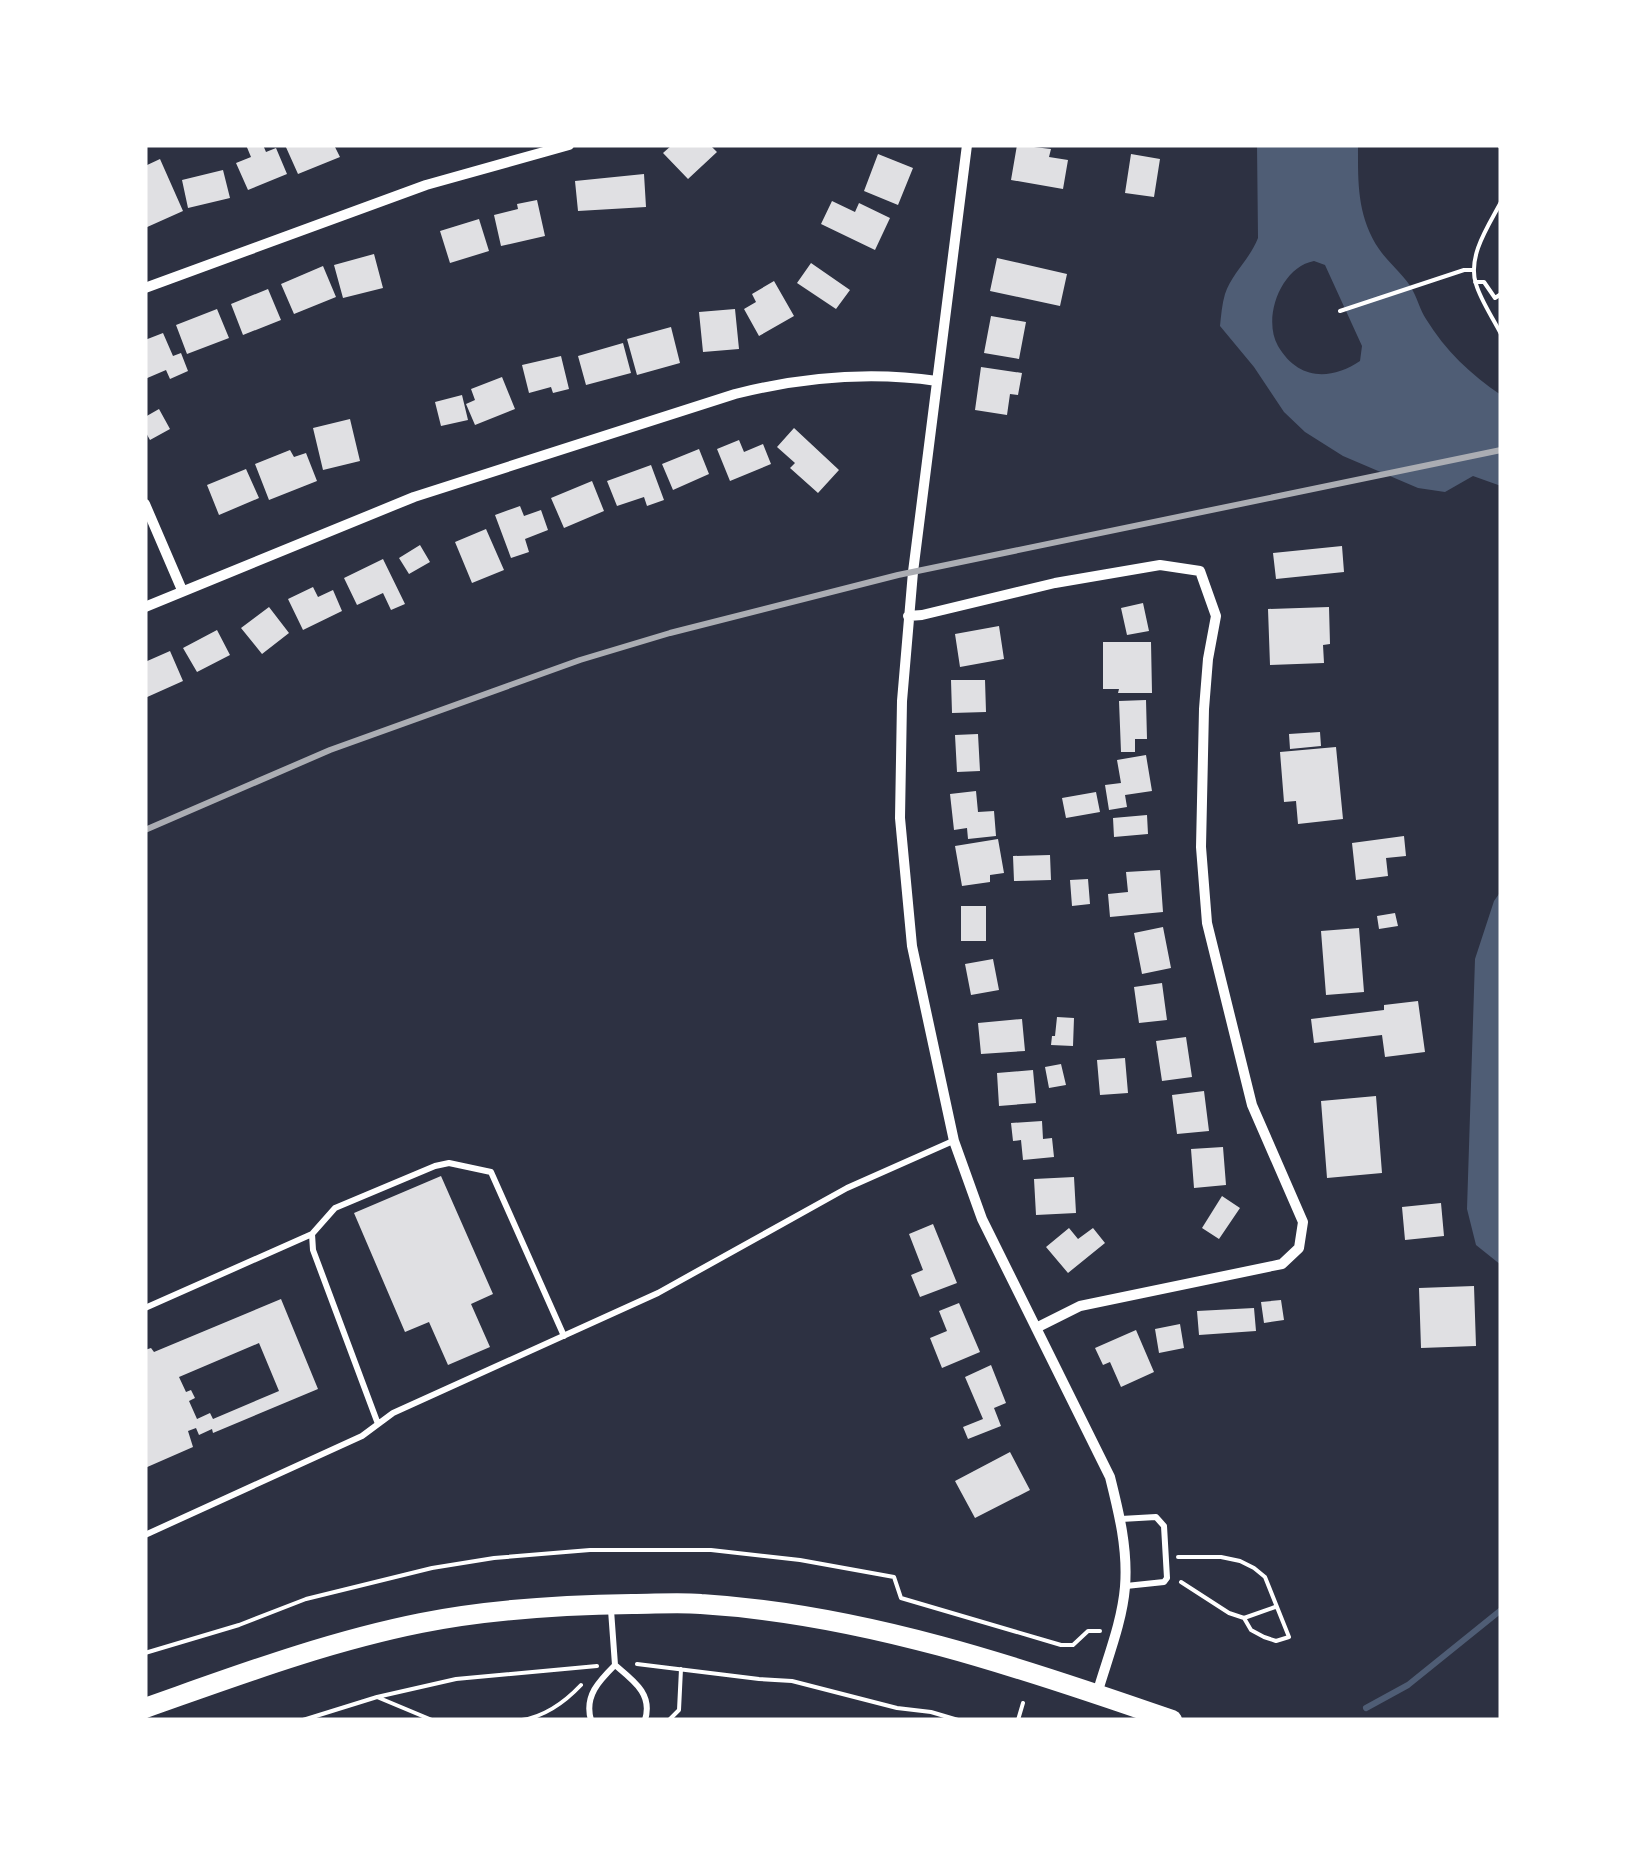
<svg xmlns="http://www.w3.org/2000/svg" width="1646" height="1865" font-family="Literata,serif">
	<rect width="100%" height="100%" fill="#2d3142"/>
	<path fill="#4f5d75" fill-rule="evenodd" d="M1257,145H1358C1358,183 1357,216 1379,249C1389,264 1405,275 1413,291C1418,300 1420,310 1426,319C1445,350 1471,375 1501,395V486L1473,476L1445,492L1418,488L1343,456L1305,432L1284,412L1254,367L1220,326C1221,316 1222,304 1225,294C1232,273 1250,259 1258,238ZM1314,261L1325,265L1362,346L1360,361C1330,381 1298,380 1278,346C1262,318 1281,267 1314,261Z
		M1501,891V1265L1476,1245L1467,1209L1475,959L1494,901Z"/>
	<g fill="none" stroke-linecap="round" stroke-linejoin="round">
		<path stroke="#4f5d75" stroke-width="6" d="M1366,1708L1408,1685L1501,1610"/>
	</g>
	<path fill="#e0e0e3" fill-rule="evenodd" d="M246,145H263L266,152L276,148L287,174L248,190L236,163L251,157Z
		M285,145H334L340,157L298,174Z
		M672,145H710L717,152L688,179L663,153Z
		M1017,145L1051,149L1049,157L1068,160L1063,189L1011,180Z
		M878,154L913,168L898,205L864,191Z
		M1131,154L1160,159L1154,197L1125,193Z
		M160,159L183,211L145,228V166Z
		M223,170L230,198L188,208L182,180Z
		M644,174L646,207L578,211L575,181Z
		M537,200L545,236L501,246L494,215L518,209L517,204Z
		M832,201L855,212L859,203L890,218L875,250L821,224Z
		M479,219L489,251L450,263L440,231Z
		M374,254L383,288L343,298L334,265Z
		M997,258L1067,274L1060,306L990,291Z
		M811,263L850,290L836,309L797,283Z
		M323,266L336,297L294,314L281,284Z
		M774,281L794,316L759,336L744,309L756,302L752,294Z
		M268,289L281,320L243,335L231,304Z
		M217,309L229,338L187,354L176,325Z
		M735,309L739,349L703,352L699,312Z
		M991,316L1026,322L1019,359L984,353Z
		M671,327L680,363L637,375L627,339Z
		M163,333L173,356L181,353L188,371L170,379L166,370L145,379V340Z
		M623,343L631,373L586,385L578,356Z
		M561,356L569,389L553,393L551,387L529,393L522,365Z
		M981,367L1022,373L1018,395L1010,394L1007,415L975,410Z
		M502,377L515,409L475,425L466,404L475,400L471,389Z
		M462,395L468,420L441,426L435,402Z
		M159,409L170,429L150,440L145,431V417Z
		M350,419L360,461L323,470L313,428Z
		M794,428L839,470L818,493L790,468L795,463L777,447Z
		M739,440L744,452L763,444L771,464L730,481L717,449Z
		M699,449L709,474L673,490L662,464Z
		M290,450L294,457L306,453L317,481L269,500L255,464Z
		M651,465L664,500L647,506L644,497L617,506L607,481Z
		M246,469L259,498L219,515L207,485Z
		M592,481L604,511L564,528L551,498Z
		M520,506L524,516L541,510L548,530L525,539L529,552L511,558L495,515Z
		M486,529L504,570L472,583L455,542Z
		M420,545L430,562L409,574L399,558Z
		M1342,546L1344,572L1276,579L1273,553Z
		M383,559L405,604L391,610L383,593L357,605L344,578Z
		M313,587L318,597L333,590L342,611L303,630L288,599Z
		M1143,603L1149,631L1127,635L1121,608Z
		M269,607L289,633L262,654L241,628Z
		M1329,607L1330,644L1323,645L1324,663L1270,665L1268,609Z
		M999,626L1004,659L960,667L955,634Z
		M217,630L230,655L197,672L183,648Z
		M1103,642H1151L1152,693H1118L1119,689H1103Z
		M170,651L183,681L145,698V662Z
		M951,680H985L986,712L952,713Z
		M1146,700L1147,739H1135V752H1121L1119,701Z
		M1320,732L1321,746L1290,749L1289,734Z
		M978,734L980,771L957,772L955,735Z
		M1336,747L1343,819L1298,824L1296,801L1284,802L1280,752Z
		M1146,755L1152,791L1125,795L1127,807L1109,810L1105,785L1121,783L1117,760Z
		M976,791L978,812L994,811L996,836L968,839L967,828L954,830L950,794Z
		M1096,792L1100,812L1066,818L1062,798Z
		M1147,815L1148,834L1114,837L1113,818Z
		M1404,836L1406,856L1386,858L1388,876L1356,880L1352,843Z
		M998,839L1004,873L990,875V882L962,886L955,846Z
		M1050,855L1051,880L1014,881L1013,856Z
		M1160,870L1163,912L1110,917L1108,894L1128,892L1126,872Z
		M1088,879L1090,904L1072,906L1070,880Z
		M961,906H986V941H961Z
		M1395,913L1398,926L1379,929L1377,916Z
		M1163,927L1171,968L1142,974L1134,933Z
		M1359,928L1364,992L1326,995L1321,931Z
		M993,959L999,990L971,995L965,964Z
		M1162,983L1167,1020L1139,1023L1134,987Z
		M1418,1001L1425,1052L1385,1057L1382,1035L1314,1043L1311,1019L1384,1010V1005Z
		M1057,1017L1074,1018L1073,1046L1051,1045L1052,1036H1055Z
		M1022,1019L1025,1051L981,1054L978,1023Z
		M1186,1037L1192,1077L1162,1081L1156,1041Z
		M1125,1058L1128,1093L1100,1095L1097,1060Z
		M1061,1064L1066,1085L1049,1088L1045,1067Z
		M1033,1070L1036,1103L999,1106L997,1073Z
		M1204,1091L1209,1131L1177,1134L1172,1095Z
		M1376,1096L1382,1173L1327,1178L1321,1101Z
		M1042,1121L1043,1139L1052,1138L1054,1157L1023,1160L1021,1140L1013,1141L1011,1123Z
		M1223,1147L1226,1185L1194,1188L1191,1149Z
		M441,1176L493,1294L471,1304L490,1347L448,1365L429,1322L405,1332L354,1213Z
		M1074,1177L1076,1213L1036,1215L1034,1179Z
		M1222,1196L1240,1208L1219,1239L1202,1228Z
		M1441,1203L1444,1236L1405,1240L1402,1207Z
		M933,1224L957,1283L920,1297L911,1275L923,1270L909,1234Z
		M1069,1228L1078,1239L1093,1228L1105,1243L1068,1273L1046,1247Z
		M1474,1286L1476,1346L1421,1348L1419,1288Z
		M281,1299L318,1389L213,1433L212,1429L199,1435L196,1428L188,1431L193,1447L145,1468V1350L151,1348L154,1352ZM259,1343L279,1391L213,1419L210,1413L197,1419L189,1401L195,1398L191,1390L186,1392L179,1377Z
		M1281,1300L1284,1320L1264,1323L1261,1302Z
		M959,1303L980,1352L942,1368L930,1338L947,1331L939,1311Z
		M1254,1308L1256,1331L1199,1335L1197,1311Z
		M1180,1324L1184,1348L1159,1353L1155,1329Z
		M1136,1330L1154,1372L1121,1387L1110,1362L1103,1365L1095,1348Z
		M991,1365L1006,1403L994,1408L1001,1426L968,1439L963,1427L983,1419L965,1377Z
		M1010,1452L1030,1490L975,1518L955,1481Z"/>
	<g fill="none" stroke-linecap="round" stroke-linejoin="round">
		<path stroke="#fff" stroke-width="4" d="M1499,145L1501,148
			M1501,202C1489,225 1467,256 1476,284C1481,301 1493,318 1501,334
			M1475,282H1484L1495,298L1501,294
			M1340,311L1464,270H1474
			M1178,1557H1221L1240,1561L1254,1568L1265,1577L1289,1637L1276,1641L1264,1637L1251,1630L1244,1618L1229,1613L1181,1582
			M1244,1618L1275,1607
			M145,1653L239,1625L306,1599L432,1568L494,1558L590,1550H711L800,1560L894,1577L901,1598L1061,1645H1073L1088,1631H1100
			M637,1664L759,1679L792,1681L897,1708L931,1712L958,1720
			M377,1697L432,1720
			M303,1720L377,1697L456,1679L597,1666
			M522,1720C546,1716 564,1703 581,1685
			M669,1720L679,1710L681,1669
			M1018,1720L1023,1703"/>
		<path stroke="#fff" stroke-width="6" d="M145,1308L312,1234
			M378,1424L313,1250L312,1234L335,1208L435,1166L449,1163L491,1172L564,1336
			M1121,1519L1156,1517L1164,1526L1167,1578L1164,1582L1126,1586
			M145,1535L362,1436L393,1413L658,1293L847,1188L953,1141
			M611,1610L615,1665
			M591,1720C584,1696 599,1681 615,1665C634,1681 653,1694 645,1720"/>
		<path stroke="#fff" stroke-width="10" d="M967,145L913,572L902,701L900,818L912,946L954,1141L982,1219L1110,1477C1119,1513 1128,1549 1125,1587C1122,1623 1107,1659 1097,1694
			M145,288L426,185L569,145
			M145,504L182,590
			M145,607L414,497L735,394C803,377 868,371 937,381
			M908,616L922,615L1055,583L1160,565L1200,571L1216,616L1208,659L1204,709L1201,847L1207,923L1252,1105L1303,1222L1299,1248L1282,1264L1080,1306L1036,1328"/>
		<path stroke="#fff" stroke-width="20" d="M145,1708C236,1676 326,1642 421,1623C490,1609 562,1605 632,1604C655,1604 678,1602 701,1604C862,1614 1020,1667 1172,1720"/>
		<path stroke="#abadb3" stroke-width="6" d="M145,830L330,750L580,660L670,633L898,575L1501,450"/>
	</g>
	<rect width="1646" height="1865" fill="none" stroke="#ffffff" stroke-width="295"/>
</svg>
